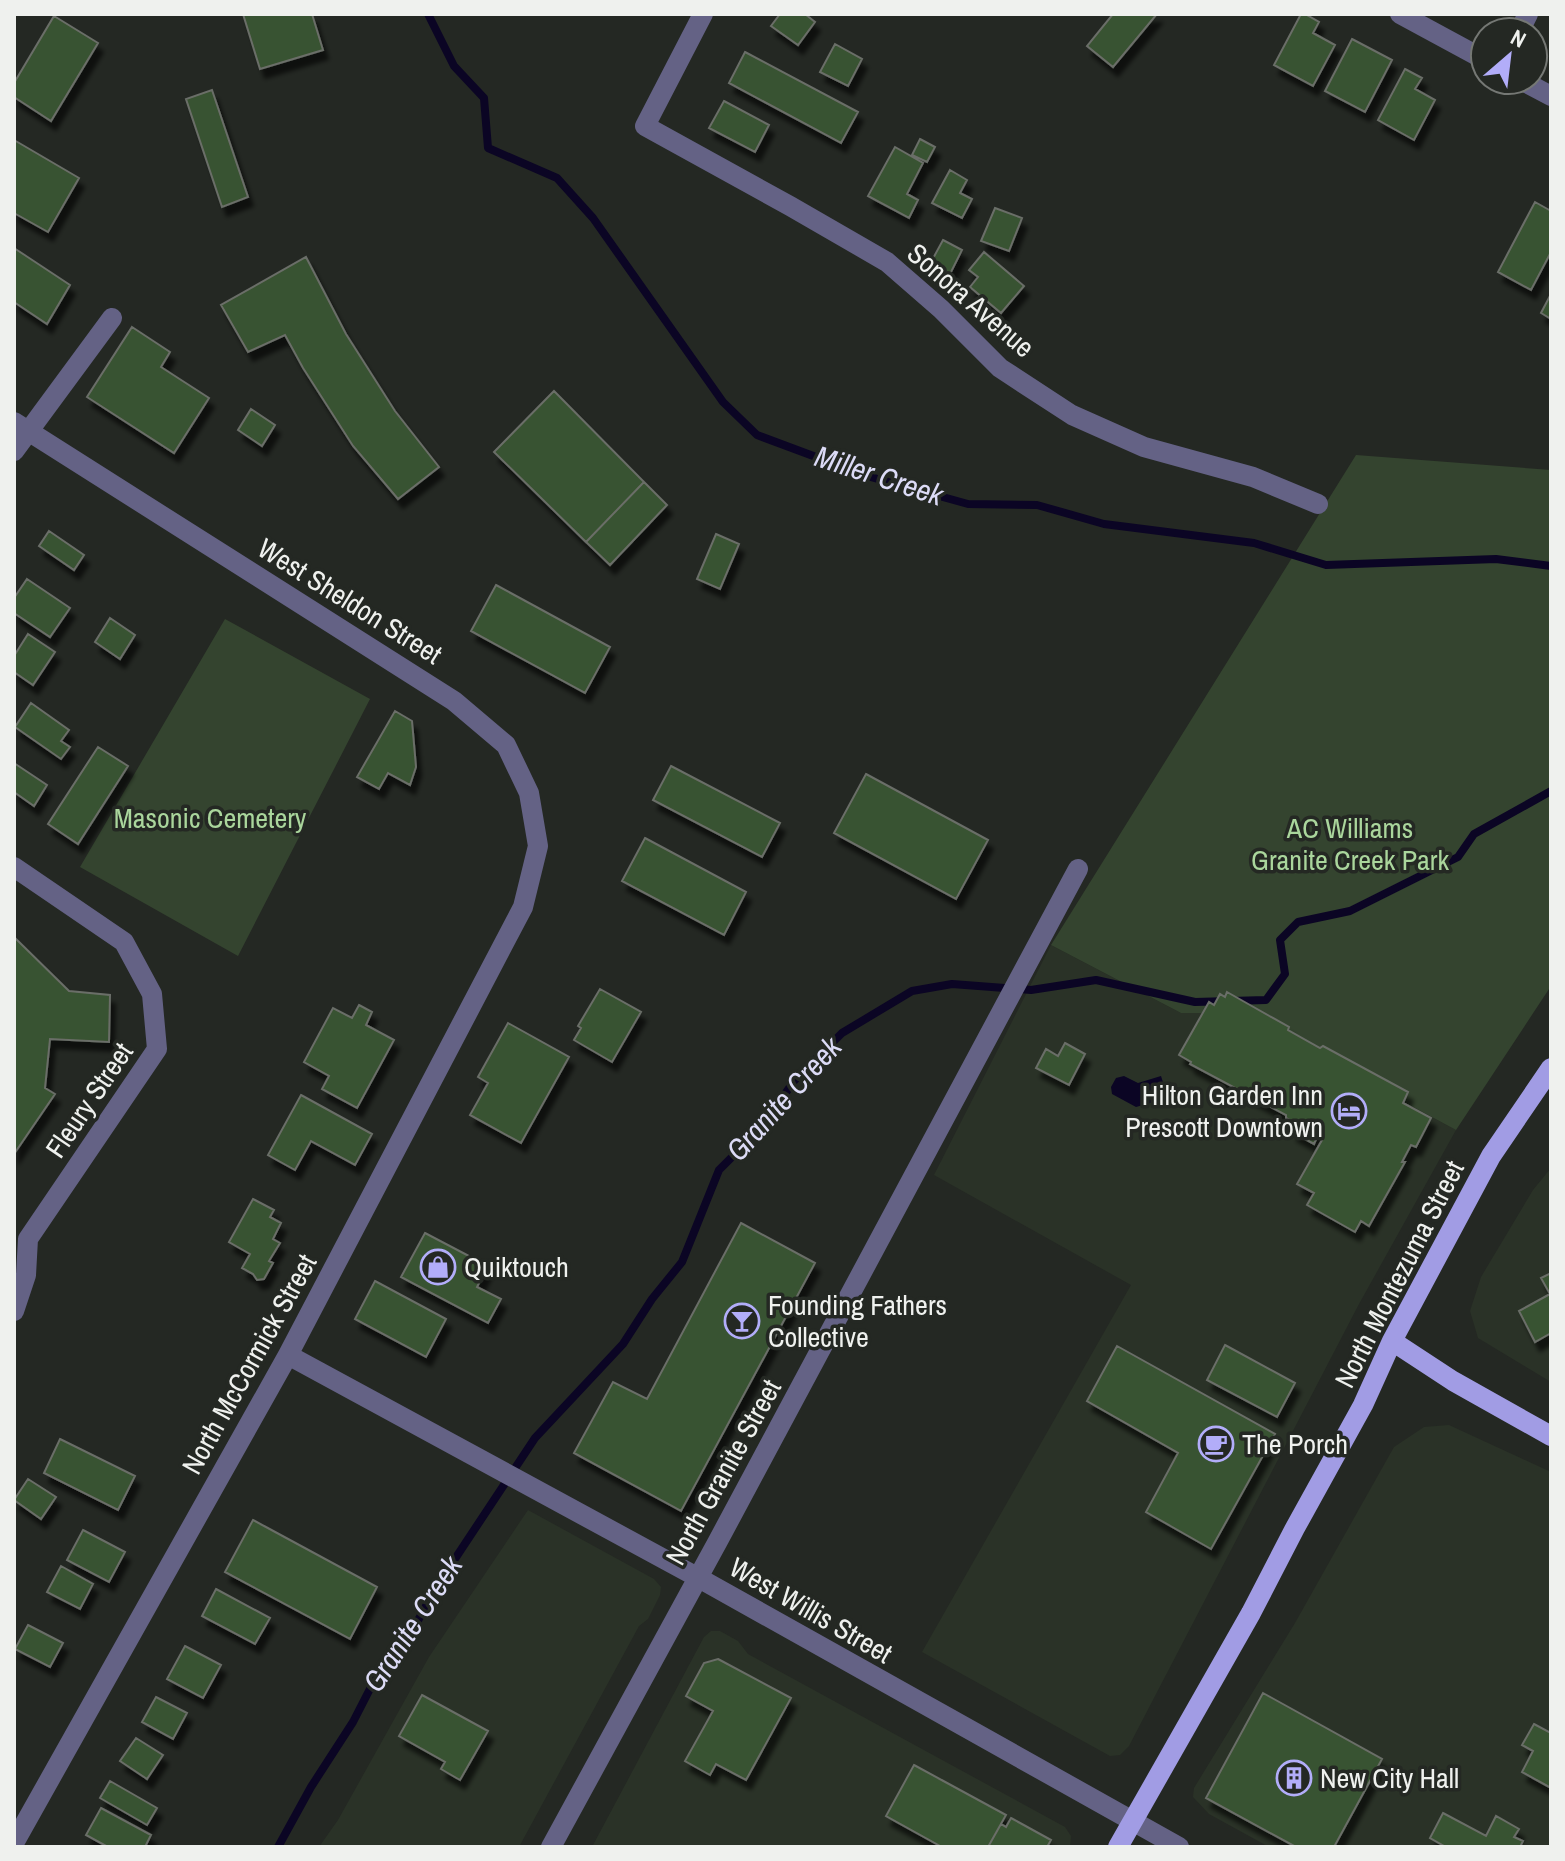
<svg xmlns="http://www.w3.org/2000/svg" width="1565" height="1861" font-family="'Archivo Narrow',sans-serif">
	<defs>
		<filter id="shadow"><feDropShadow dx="5" dy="9" stdDeviation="2" flood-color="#0009"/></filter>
	</defs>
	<rect width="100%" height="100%" fill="#242823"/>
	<path fill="#2a3227" d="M1051,945L1181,1013H1239L1456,1130L1359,1304L1129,1746L1120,1755L1110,1756L922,1652L1131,1285L934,1175Z
		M1551,1168V1382L1478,1338L1470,1311L1481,1277L1533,1190Z
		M1449,1425L1551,1472V1847H1269L1209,1814L1193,1797L1194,1788L1295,1623L1394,1447L1424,1427Z
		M528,1510L654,1579L661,1587L660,1595L648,1619L639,1626L519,1847H319L338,1820L429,1657Z
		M711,1631H720L738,1641L748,1654L1065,1827L1071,1836L1070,1847H592L704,1637Z"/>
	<path fill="#34442f" d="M1356,455L1551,470V986L1456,1130L1239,1013H1181L1051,945Z
		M225,619L370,699L238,956L80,867Z"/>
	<path fill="#0b0524" d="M1124,1076L1138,1083L1161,1076L1168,1098L1136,1107L1112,1094L1111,1087L1116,1078Z"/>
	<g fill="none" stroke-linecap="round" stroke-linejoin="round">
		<path stroke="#0b0524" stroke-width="8" d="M428,14L454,66L484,98L488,148L557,178L593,218L723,402L757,435L867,476L968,504L1037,505L1104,524L1254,543L1326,565L1496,559L1551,566
			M278,1847L311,1787L353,1722L373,1683L405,1644L437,1586L535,1438L623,1344L652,1299L682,1262L719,1170L762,1127L794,1081L842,1033L912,991L952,984L1031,990L1096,980L1195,1002L1266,1000L1285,974L1280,940L1298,922L1350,911L1458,857L1474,834L1551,791"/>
	</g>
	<path fill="#395230" stroke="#6a6e68" stroke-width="2" filter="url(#shadow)" d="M243,14H312L323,50L260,69Z
		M780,14H805L815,22L798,45L771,26Z
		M1113,14H1157L1113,67L1087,46Z
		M1301,14H1305L1319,22L1313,33L1335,45L1313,86L1274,65Z
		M54,16L98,43L51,121L14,97V83Z
		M1352,39L1392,60L1365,112L1325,91Z
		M835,44L862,59L848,86L820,72Z
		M745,52L858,112L841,143L729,83Z
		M1405,69L1422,78L1415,89L1435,100L1414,140L1378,120Z
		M212,90L248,197L222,207L186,99Z
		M724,101L769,125L755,152L709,128Z
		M920,139L935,147L927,162L912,155Z
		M14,140L79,178L48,232L14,213Z
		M895,147L923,163L907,194L918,200L909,218L868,196Z
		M950,170L967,180L960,193L972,199L962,218L932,203Z
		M1535,202L1551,211V252L1531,290L1498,272Z
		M995,208L1022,218L1009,251L981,241Z
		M943,240L962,250L950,274L930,264Z
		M14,248L70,285L47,324L14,302Z
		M984,252L1024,286L1001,313L970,287L978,277L969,270Z
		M306,257L346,334L395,411L439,467L398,499L353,446L303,368L285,335L248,352L221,305Z
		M1551,294V319L1541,313Z
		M132,327L170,352L161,367L209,398L174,453L87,397Z
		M554,391L644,482L586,542L494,452Z
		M251,409L275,425L262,446L238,430Z
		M644,482L667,505L610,565L586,542Z
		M49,531L84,555L74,570L39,546Z
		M716,534L739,544L720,589L697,579Z
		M27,579L70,608L50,637L14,613V598Z
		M496,585L610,647L585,693L471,631Z
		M110,618L135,635L120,659L95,642Z
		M28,634L55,652L33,685L14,672V656Z
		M31,703L69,730L61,741L70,747L61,759L15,727Z
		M395,711L412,721L416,767L410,785L388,773L379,789L357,777Z
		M98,747L128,766L78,844L48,824Z
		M14,763L47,785L34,806L14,792Z
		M671,766L780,823L762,857L653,800Z
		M866,774L988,840L956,899L834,833Z
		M645,838L746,892L724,935L622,881Z
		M14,937L69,991L110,995L109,1042L50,1039L45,1088L55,1094L14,1154Z
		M600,989L641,1012L612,1062L574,1040L581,1028L578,1026Z
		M1227,992L1289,1027L1288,1030L1320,1048L1323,1046L1408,1092L1403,1103L1431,1118L1416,1147L1411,1145L1402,1162H1405L1369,1226L1361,1221L1355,1232L1307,1205L1314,1193L1297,1184L1322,1140L1317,1137L1314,1144L1292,1132L1297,1124L1286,1118V1115L1190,1064L1191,1062L1179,1055L1209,1002L1214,1005L1220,994L1225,997Z
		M359,1005L372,1012L366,1025L394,1040L357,1108L322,1089L329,1076L304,1062L333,1008L352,1018Z
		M508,1023L569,1057L521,1143L470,1115L488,1083L478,1077Z
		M1065,1043L1085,1054L1069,1085L1036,1068L1046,1049L1058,1056Z
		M301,1095L372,1134L355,1165L311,1141L295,1170L268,1155Z
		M253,1199L274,1210L270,1217L281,1223L273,1239L280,1243L269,1261L273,1263L264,1279L257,1280L253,1274L242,1268L250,1254L229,1242Z
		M741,1223L815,1263L681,1511L574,1453L613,1382L647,1399Z
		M425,1233L488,1266L477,1287L501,1299L488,1323L401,1277Z
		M1551,1273V1333L1535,1342L1519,1311L1550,1294L1541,1278Z
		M375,1281L446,1319L426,1357L355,1319Z
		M1225,1345L1295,1383L1277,1417L1207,1380Z
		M1117,1346L1275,1434L1211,1549L1146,1512L1178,1453L1087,1401Z
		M60,1439L135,1476L118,1510L44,1473Z
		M28,1479L56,1497L41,1519L14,1500Z
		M253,1520L377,1587L350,1639L225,1572Z
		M83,1530L125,1552L109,1582L67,1560Z
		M61,1566L93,1584L80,1609L47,1592Z
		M216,1589L270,1618L255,1644L202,1616Z
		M28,1625L63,1643L50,1667L15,1649Z
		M185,1646L221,1665L203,1698L167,1679Z
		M718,1659L791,1698L746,1780L716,1764L710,1775L685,1761L713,1711L686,1696L704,1663Z
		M1263,1693L1382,1759L1334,1847H1296L1206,1798Z
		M422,1695L488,1731L460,1780L441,1769L445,1762L399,1736Z
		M156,1697L187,1713L173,1739L142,1722Z
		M1534,1724L1551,1733V1788L1522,1772L1533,1751L1522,1745Z
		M136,1738L163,1755L147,1779L120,1761Z
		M914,1765L1006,1815L988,1847H942L886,1816Z
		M110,1781L157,1808L147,1825L100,1798Z
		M101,1808L151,1835L145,1847H108L86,1835Z
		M1443,1813L1486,1836L1496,1816L1519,1829L1514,1837L1523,1841L1520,1847H1446L1430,1838Z
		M1011,1818L1051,1840L1047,1847H988L1001,1824L1006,1827Z"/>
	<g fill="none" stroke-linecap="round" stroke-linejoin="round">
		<path stroke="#646285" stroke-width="20" d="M703,14L645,126L790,206L887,262L941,309L1000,368L1072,415L1144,447L1253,477L1318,504
			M1400,14L1485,60
			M1519,32L1528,14
			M1521,80L1551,96
			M14,422L454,701L506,745L529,793L538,846L523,907L288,1355L14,1843
			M14,451L112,318
			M14,867L124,942L152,994L157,1049L28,1239L26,1275L14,1311
			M288,1355L697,1577L1179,1847
			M551,1847L718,1541L1078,869"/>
		<path stroke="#a19ce4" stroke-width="20" d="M1392,1341L1453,1381L1551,1436
			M1118,1847L1251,1613L1295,1528L1363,1405L1392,1341L1491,1156L1551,1068"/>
	</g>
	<defs>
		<g id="hotel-ring" transform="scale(1.8)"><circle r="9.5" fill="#242823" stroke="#b2adf9" stroke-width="1.5"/><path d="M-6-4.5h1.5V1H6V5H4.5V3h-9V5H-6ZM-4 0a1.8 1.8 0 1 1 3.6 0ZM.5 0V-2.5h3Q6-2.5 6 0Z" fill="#b2adf9"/></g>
		<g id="shop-ring" transform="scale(1.8)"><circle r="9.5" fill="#242823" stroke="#b2adf9" stroke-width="1.5"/><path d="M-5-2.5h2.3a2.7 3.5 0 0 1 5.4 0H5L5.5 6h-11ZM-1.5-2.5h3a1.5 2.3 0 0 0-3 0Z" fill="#b2adf9"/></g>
		<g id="bar-ring" transform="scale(1.8)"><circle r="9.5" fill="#242823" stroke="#b2adf9" stroke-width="1.5"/><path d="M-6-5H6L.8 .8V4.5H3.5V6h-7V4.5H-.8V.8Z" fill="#b2adf9"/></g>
		<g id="cafe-ring" transform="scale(1.8)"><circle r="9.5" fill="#242823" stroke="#b2adf9" stroke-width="1.5"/><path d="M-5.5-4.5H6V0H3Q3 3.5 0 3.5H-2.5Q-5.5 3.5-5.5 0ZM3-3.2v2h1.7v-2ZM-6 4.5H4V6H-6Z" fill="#b2adf9"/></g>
		<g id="building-ring" transform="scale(1.8)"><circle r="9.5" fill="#242823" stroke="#b2adf9" stroke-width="1.5"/><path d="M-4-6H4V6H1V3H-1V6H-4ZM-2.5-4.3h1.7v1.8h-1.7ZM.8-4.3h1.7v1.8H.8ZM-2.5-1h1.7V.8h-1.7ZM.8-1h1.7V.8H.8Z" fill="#b2adf9"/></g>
	</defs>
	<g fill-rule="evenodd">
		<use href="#hotel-ring" x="1349" y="1111"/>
		<use href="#shop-ring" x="438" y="1267"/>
		<use href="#bar-ring" x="742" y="1321"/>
		<use href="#cafe-ring" x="1216" y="1444"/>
		<use href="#building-ring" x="1294" y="1778"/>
	</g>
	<g text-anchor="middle" stroke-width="7" stroke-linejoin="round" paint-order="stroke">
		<g font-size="28" fill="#eff1ee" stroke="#242823">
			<text transform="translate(971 300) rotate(41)" y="10">Sonora Avenue</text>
			<text transform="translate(350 601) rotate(32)" y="10">West Sheldon Street</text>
			<text transform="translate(89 1100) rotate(-56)" y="10">Fleury Street</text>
			<text transform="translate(1399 1274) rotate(-63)" y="10">North Montezuma Street</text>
			<text transform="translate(249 1364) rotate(-61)" y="10">North McCormick Street</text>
			<text transform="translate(723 1472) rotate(-61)" y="10">North Granite Street</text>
			<text transform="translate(811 1610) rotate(30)" y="10">West Willis Street</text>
		</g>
		<g font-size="28" fill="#aad69c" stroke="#242823">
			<text x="210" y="828">Masonic Cemetery</text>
			<text x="1350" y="838">AC Williams<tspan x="1350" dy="32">Granite Creek Park</tspan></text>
		</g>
		<g font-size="28" fill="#eff1ee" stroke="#242823" text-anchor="start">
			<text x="1323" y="1105" text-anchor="end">Hilton Garden Inn<tspan x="1323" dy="32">Prescott Downtown</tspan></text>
			<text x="464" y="1277">Quiktouch</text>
			<text x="768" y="1315">Founding Fathers<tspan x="768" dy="32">Collective</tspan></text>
			<text x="1242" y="1454">The Porch</text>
			<text x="1320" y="1788">New City Hall</text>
		</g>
		<g font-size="30" font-style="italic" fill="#dcdbf6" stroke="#242823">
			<text transform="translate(879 476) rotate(18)" y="10">Miller Creek</text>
			<text transform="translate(784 1099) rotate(-48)" y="10">Granite Creek</text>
			<text transform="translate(413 1624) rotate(-57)" y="10">Granite Creek</text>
		</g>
	</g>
	<rect width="1565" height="1861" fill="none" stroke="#eff1ee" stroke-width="32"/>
	<g transform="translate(1509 56) rotate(28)"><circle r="38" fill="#242823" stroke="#757874" stroke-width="2"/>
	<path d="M0-6L14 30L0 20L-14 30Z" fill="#b2adf9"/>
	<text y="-12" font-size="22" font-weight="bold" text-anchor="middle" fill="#eff1ee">N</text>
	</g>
</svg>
